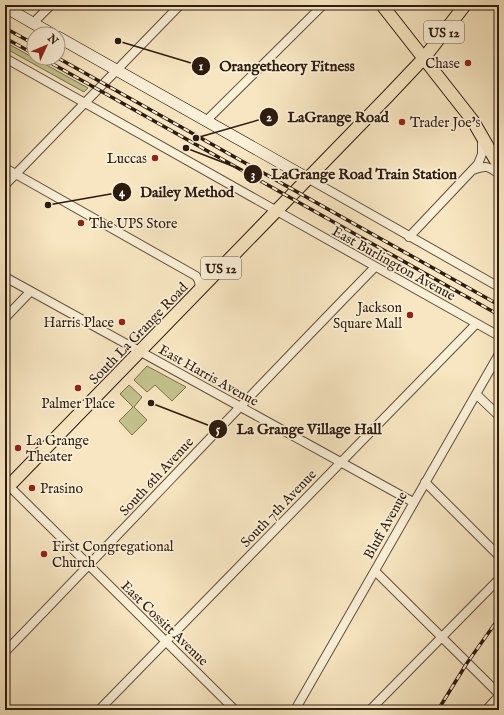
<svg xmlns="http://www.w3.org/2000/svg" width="504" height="715" font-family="'IM FELL English',serif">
	<rect width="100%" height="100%" fill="#f7e6c1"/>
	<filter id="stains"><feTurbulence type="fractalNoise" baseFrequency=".005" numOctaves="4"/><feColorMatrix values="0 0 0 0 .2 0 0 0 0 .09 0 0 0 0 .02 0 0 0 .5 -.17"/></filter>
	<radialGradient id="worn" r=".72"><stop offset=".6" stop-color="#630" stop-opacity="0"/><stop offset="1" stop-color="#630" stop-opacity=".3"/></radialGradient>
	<path fill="#c4c38d" stroke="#786f4e" d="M5,42L88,88L84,92L5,48Z
		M147,366L186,387L172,401L155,385L147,392L134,380Z
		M129,385L142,397L134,407L147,420L132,435L119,421L133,407L120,394Z"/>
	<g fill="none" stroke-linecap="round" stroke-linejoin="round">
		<g stroke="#604e3b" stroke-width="10">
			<path id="street" d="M33,23L51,5
				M5,58L499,336
				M206,121L323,5
				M5,168L196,276L199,281L200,290
				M473,170C486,165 488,166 499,174
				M309,179L499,287
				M5,185L180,5
				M409,237L478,164L482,154V139
				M5,277L413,502
				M5,318L30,292
				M476,394L499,416
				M425,482L499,556
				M6,483L235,710
				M375,571L499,694
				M5,652C129,524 251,394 375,267
				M99,710L476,324
				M295,710L499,354
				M370,710L499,579
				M486,710L499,696"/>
		</g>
		<g stroke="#2d1b0e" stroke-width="12">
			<path id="secondary" d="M5,7L52,34
				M58,37L309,179"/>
		</g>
		<g stroke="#2d1b0e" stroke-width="14">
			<path id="primary" d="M382,5L473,121L499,166
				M5,490L389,95L424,58L465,5"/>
		</g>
		<use href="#street" stroke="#faefd7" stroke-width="8"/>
		<use href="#secondary" stroke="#faefd7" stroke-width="11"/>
		<use href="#primary" stroke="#f7e6c1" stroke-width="12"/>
		<g stroke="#2d1b0e" stroke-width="3.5">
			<path id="rail" d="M5,28L34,44
				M5,38L34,54
				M42,58L499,315
				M58,58L499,305
				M438,710L467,663L499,618"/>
		</g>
		<use href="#rail" stroke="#faefd7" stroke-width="2" stroke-dasharray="6" stroke-linecap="butt"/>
	</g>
	<g fill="#8f2418" stroke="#faefd7" stroke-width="1.5">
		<circle cx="468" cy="63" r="4"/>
		<circle cx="402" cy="122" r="4"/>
		<circle cx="155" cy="158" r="4"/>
		<circle cx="81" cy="223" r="4"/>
		<circle cx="410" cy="315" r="4"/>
		<circle cx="122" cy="322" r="4"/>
		<circle cx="78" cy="388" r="4"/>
		<circle cx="18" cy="448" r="4"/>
		<circle cx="32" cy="488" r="4"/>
		<circle cx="44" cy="554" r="4"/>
	</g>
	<g text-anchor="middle" stroke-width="3.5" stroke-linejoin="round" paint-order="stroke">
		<g fill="#faefd7" stroke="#6a5b4a" stroke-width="1">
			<rect x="424" y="21" width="40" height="22" rx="3"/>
			<rect x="201" y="257" width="40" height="22" rx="3"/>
		</g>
		<g font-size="13" font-weight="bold" fill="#2d1b0e">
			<text x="444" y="37">US 12</text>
			<text x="221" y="273">US 12</text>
		</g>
		<g font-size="14" fill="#2d1b0e" stroke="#faefd7" text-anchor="start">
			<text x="460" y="68" text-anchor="end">Chase</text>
			<text x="410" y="127">Trader Joe's</text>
			<text x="147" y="163" text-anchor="end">Luccas</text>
			<text x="89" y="228">The UPS Store</text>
			<text x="402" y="312" text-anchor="end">Jackson<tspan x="402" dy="16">Square Mall</tspan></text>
			<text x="114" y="327" text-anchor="end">Harris Place</text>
			<text x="78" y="408" text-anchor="middle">Palmer Place</text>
			<text x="26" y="445">La Grange<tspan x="26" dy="16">Theater</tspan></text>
			<text x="40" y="493">Prasino</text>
			<text x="52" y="551">First Congregational<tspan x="52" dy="16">Church</tspan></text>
		</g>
		<g font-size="14" fill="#2d1b0e" stroke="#faefd7">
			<text transform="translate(394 263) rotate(29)" y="5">East Burlington Avenue</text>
			<text transform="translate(138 333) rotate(-46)" y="5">South La Grange Road</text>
			<text transform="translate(209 375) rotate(29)" y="5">East Harris Avenue</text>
			<text transform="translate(156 476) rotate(-47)" y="5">South 6th Avenue</text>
			<text transform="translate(278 508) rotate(-46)" y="5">South 7th Avenue</text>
			<text transform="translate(385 525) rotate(-61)" y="5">Bluff Avenue</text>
			<text transform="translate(165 623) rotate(44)" y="5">East Cossitt Avenue</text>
		</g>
	</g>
	<path fill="none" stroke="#2d1b0e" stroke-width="1.5" d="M118 41L201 66M196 138L269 117M186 148L253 174M48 205L122 192M151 403L218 429"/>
	<g fill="#2d1b0e" stroke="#faefd7" stroke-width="1.5">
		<circle cx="118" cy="41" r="4"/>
		<circle cx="196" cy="138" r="4"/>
		<circle cx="186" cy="148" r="4"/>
		<circle cx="48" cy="205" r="4"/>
		<circle cx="151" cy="403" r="4"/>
		<circle cx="201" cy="66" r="10"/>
		<circle cx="269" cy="117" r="10"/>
		<circle cx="253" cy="174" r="10"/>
		<circle cx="122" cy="192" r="10"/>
		<circle cx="218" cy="429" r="10"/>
	</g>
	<g font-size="12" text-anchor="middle" font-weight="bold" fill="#fff">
		<text x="201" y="70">1</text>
		<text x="269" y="121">2</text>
		<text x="253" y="178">3</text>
		<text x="122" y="196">4</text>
		<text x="218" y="433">5</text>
	</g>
	<g font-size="15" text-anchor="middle" font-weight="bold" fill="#2d1b0e" stroke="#faefd7" stroke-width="3.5" stroke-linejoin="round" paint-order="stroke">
		<text x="287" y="71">Orangetheory Fitness</text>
		<text x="338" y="122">LaGrange Road</text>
		<text x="364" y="179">LaGrange Road Train Station</text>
		<text x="187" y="197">Dailey Method</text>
		<text x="309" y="434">La Grange Village Hall</text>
	</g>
	<rect width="504" height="715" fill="none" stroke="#f7e6c1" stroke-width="20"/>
	<rect x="6" y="6" width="492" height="703" fill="none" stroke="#2d1b0e" stroke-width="2"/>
	<rect x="10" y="10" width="484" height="695" fill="none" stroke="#2d1b0e"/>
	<g transform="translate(46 46) rotate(46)"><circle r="19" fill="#faefd7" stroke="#a89a87"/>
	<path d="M0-3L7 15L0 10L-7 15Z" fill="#8f2418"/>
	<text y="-6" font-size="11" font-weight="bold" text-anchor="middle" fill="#2d1b0e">N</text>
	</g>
	<rect width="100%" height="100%" filter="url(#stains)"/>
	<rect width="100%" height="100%" fill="url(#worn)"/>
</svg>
